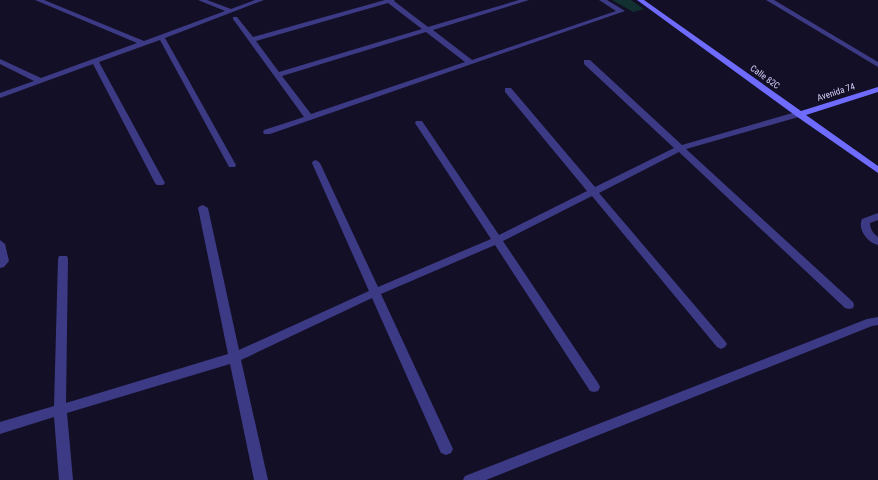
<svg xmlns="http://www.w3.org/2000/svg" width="878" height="480" font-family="'Roboto Condensed',sans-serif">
	<rect width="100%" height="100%" fill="#130f26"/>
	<path fill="#12302f" d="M612,0H631L644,9L633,12Z"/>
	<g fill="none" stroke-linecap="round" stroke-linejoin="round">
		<path fill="#3d3a85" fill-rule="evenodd" d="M35,0H44L144,41L225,11L198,0H207L231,9L255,0H264L165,38L236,165L235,167H229L228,165L160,40L99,62L165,183L163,185H157L155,183L93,64L0,98V93L34,81L0,64V59L41,78L137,43Z
			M385,0H395L394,1L428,27L519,0H529L433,30L472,60L616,11L599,0H607L625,11L270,134H264L263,132L264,130L304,117L233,19V17H237L253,37ZM388,3L422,29L279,72L256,41ZM426,32L465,62L311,114L282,76Z
			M766,0H774L878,62V67Z
			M584,60H590L682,145L796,112H802V116L686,149L853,302L854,305L853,308L849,309L845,308L679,152L599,193L725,341L727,344L725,347L721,349L717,347L592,196L503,241L598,383L600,387L598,391L594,392L590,391L495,245L381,294L453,449L451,453L446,455L441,453L372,298L241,360L268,480H254L230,364L67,413L73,480H59L54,417L0,434V422L54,406L58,259L59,256H67L68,259L66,403L228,354L198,208L200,206L203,205L208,208L239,350L369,291L312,163L313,161L316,160L320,163L378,287L491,239L415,123L416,121H422L499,235L587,191L505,92V88H511L595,187L674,148L584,64Z
			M878,213V220L870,223C870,229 873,233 878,237V245C868,243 857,229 862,219Z
			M0,240L5,244L9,261L4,267L0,268Z
			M878,317V325L872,326L486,480H463L465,476L867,319Z"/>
		<path fill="#6f6bff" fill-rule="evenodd" d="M637,0H644L801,111L878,87V92L806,115L878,166V173L796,116Z"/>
	</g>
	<g text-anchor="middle" stroke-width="3.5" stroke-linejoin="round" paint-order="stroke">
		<g font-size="9" fill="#d9d4ff" stroke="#130f26">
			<text transform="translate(765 77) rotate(36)" y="3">Calle 82C</text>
			<text transform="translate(836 92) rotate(-18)" y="3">Avenida 74</text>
		</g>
	</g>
</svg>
